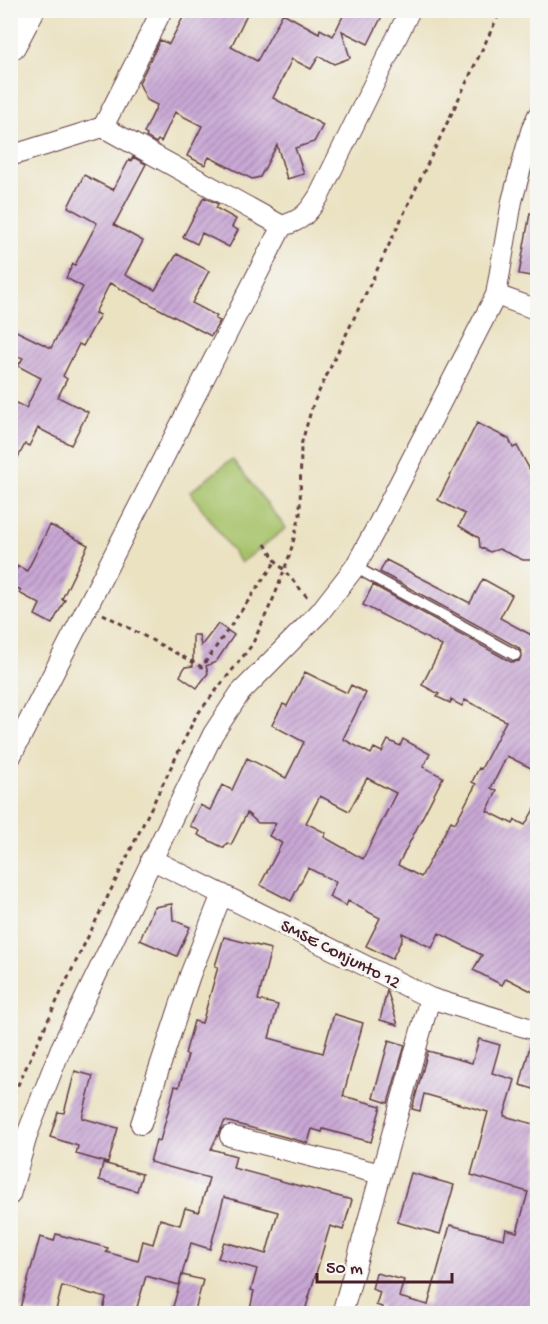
<svg xmlns="http://www.w3.org/2000/svg" width="548" height="1324" font-family="'Gochi Hand',sans-serif">
	<defs>
		<pattern id="building-hatch" width="6" height="6" patternUnits="userSpaceOnUse" patternTransform="scale(1.5)"><rect width="6" height="6" fill="#c9a8d5"/><path d="M-1 1l2-2M0 6l6-6M5 7l2-2" fill="none" stroke="#a588ad"/></pattern>
	</defs>
	<rect width="100%" height="100%" fill="#f6f6f2"/>
	<filter id="ink" filterUnits="userSpaceOnUse"><feTurbulence type="fractalNoise" baseFrequency=".0167" numOctaves="2"/><feDisplacementMap in="SourceGraphic" scale="12" xChannelSelector="R" yChannelSelector="G"/><feConvolveMatrix kernelMatrix="1 2 1 2 8 2 1 2 1" color-interpolation-filters="sRGB"/></filter>
	<filter id="wash" filterUnits="userSpaceOnUse"><feTurbulence type="fractalNoise" baseFrequency=".008" numOctaves="4" result="noise"/><feDisplacementMap in="SourceGraphic" scale="24" xChannelSelector="R" yChannelSelector="G"/><feGaussianBlur stdDeviation="1.35" result="paint"/><feColorMatrix in="noise" values="0 0 0 0 0 0 0 0 0 0 0 0 0 0 0 0 0 1.4 0 .05"/><feComposite in="paint" operator="in"/></filter>
	<g filter="url(#wash)">
		<rect width="100%" height="100%" fill="#ebe2c2"/>
		<path fill="#a6c269" stroke="#78704a" stroke-width="1.5" d="M232,459L286,528L241,563L190,492Z"/>
		<g id="blocks">
			<path fill="url(#building-hatch)" fill-rule="evenodd" d="M187,10H249L231,47L257,61L283,13L319,33L320,29L333,36L346,10H385L368,44L342,31L350,58L334,64L319,56L311,69L292,59L273,98L323,125L314,142L295,148L304,174L287,179L277,145L260,177L252,179L209,157L205,165L187,156L202,126L175,112L161,142L158,140L156,143L146,137L147,135L144,133L157,105L147,100L139,83L160,40L169,44Z
				M133,157L146,164L114,225L143,241L125,275L155,290L177,254L209,271L192,303L217,316L215,319L220,321L211,336L110,283L95,313L100,315L83,346L79,344L63,376L67,379L58,397L88,412L71,445L38,428L29,446L25,444L10,473V400L26,408L41,378L18,366L23,358L10,353V328L51,348L83,287L66,278L73,264L75,265L97,223L68,207L84,175L113,190L129,160L131,161Z
				M204,197L218,204L216,208L236,219L232,227L238,230L229,247L202,233L197,244L183,237Z
				M530,213L537,214V277L519,274Z
				M477,423L509,439L513,448L517,446L537,483V560H523L499,549L490,552L480,547L479,538L459,526L465,514L438,500Z
				M50,525L88,545L62,599L65,600L52,624L35,615L40,604L19,593L21,590L10,585V580L18,566L27,571Z
				M386,560L470,603L483,579L512,595L500,618L537,638V771L507,756L491,788L497,791L487,811L513,824L515,820L525,825L537,804V994L506,978L502,985L473,970L482,955L439,933L432,948L402,933V939L392,959L366,946L380,918L348,901L346,906L329,897L336,882L308,868L291,901L260,885L282,843L269,836L276,823H258L247,813L231,845L227,843L224,848L198,835L200,831L190,826L200,805L210,810L222,785L232,790L247,758L286,778L304,742L272,725L283,704L287,706L305,672L347,693L351,685L366,693L343,739L371,754L374,748L382,752L388,740L400,746L403,739L430,754L423,767L443,777L398,865L421,877L451,821L455,823L476,784L472,782L479,768L481,769L506,721L465,700L462,706L451,700L450,703L437,697L439,694L422,685L442,646L363,605L373,585L511,662L519,661L522,654L519,648L380,572ZM367,778L396,793L363,859L324,837L326,833L306,823L320,796L349,811Z
				M218,624L234,635L216,662L206,666L208,673L197,688L180,676L185,667L193,666V635H199L201,646Z
				M172,904L173,920L190,927L177,956L140,940L154,907Z
				M224,937L271,949L258,1000L278,1005L269,1038L323,1053L334,1014L363,1023L343,1096L381,1106L371,1142L323,1129L322,1132L312,1129L308,1143L225,1121L211,1149L236,1156L233,1168L352,1200L343,1230L330,1226L304,1314H249L254,1291L251,1290L257,1269L218,1258L224,1242L266,1254L278,1212L224,1197L210,1249L191,1243L179,1285L146,1276L135,1314H102L106,1298L62,1286L55,1314H40L20,1308L40,1237L54,1241L56,1234L108,1248L106,1252L138,1261L143,1241L153,1244L160,1219L180,1225L185,1208L199,1212L209,1178L150,1162L156,1140L160,1141L175,1086L179,1087L188,1055L185,1054L194,1021L202,1023L218,967L215,966Z
				M387,990L398,1025L380,1020Z
				M479,1039L500,1045L492,1073L515,1080L504,1116L537,1125V1314H380L382,1307L376,1305L380,1292L372,1289L376,1273L404,1280L399,1297L428,1305L450,1225L504,1239L506,1229L517,1232L528,1192L471,1175L488,1112L424,1094L420,1111L412,1109L428,1051L472,1063Z
				M389,1040L405,1045L388,1103L373,1098Z
				M531,1042L537,1043V1090L520,1085Z
				M75,1071L93,1076L82,1118L118,1128L108,1163L76,1154L78,1146L50,1137L58,1112L64,1113Z
				M103,1163L142,1174L137,1191L99,1180Z
				M411,1173L454,1185L440,1234L397,1222Z
				M182,1275L203,1280L194,1314H171Z"/>
		</g>
	</g>
	<g filter="url(#ink)">
		<use href="#blocks" fill-opacity="0" stroke="#623c42" stroke-width="1.5"/>
		<g fill="none" stroke-linecap="round" stroke-linejoin="round">
			<g stroke="#623c42" stroke-width="13">
				<path id="lane" d="M355,567L515,655"/>
			</g>
			<g stroke="#623c42" stroke-width="22">
				<path id="street" d="M103,127L282,226C303,220 308,213 319,196L410,10
					M10,156L103,127L162,10
					M496,295L538,310
					M10,758L282,226
					M151,859L430,998L538,1031
					M141,1124L190,975L222,894
					M230,1136L381,1174
					M10,1195L28,1132L61,1048L213,734L240,693L320,612L355,567L380,521L496,295L512,201L531,131L538,115
					M342,1314L430,998"/>
			</g>
			<g stroke="#623c42" stroke-width="34">
				<path id="primary" d="M10,44L28,10"/>
			</g>
			<path stroke="#623c42" stroke-width="3" stroke-dasharray="4.5 4.5" stroke-linecap="butt" d="M265,544L276,561L309,599
				M103,614L202,667L276,561
				M10,1102L63,988L196,716L252,645L275,595L290,554L300,515L301,445L313,404L501,10"/>
			<use href="#lane" stroke="#fff" stroke-width="10"/>
			<use href="#street" stroke="#fff" stroke-width="20"/>
			<use href="#primary" stroke="#fff" stroke-width="32"/>
		</g>
	</g>
	<g text-anchor="middle" stroke-width="6" stroke-linejoin="round" paint-order="stroke">
		<g font-size="18" fill="#4a1f2b" stroke="#f6f6f2">
			<text transform="translate(341 953) rotate(27)" y="6">SMSE Conjunto 12</text>
		</g>
	</g>
	<rect width="548" height="1324" fill="none" stroke="#f6f6f2" stroke-width="36"/>
	<path d="M317 1273v9h135v-9" fill="none" stroke="#4a1f2b" stroke-width="3"/>
	<text x="326" y="1273" font-size="18" fill="#4a1f2b" stroke="#f6f6f2" stroke-width="4.5" paint-order="stroke">50 m</text>
</svg>
